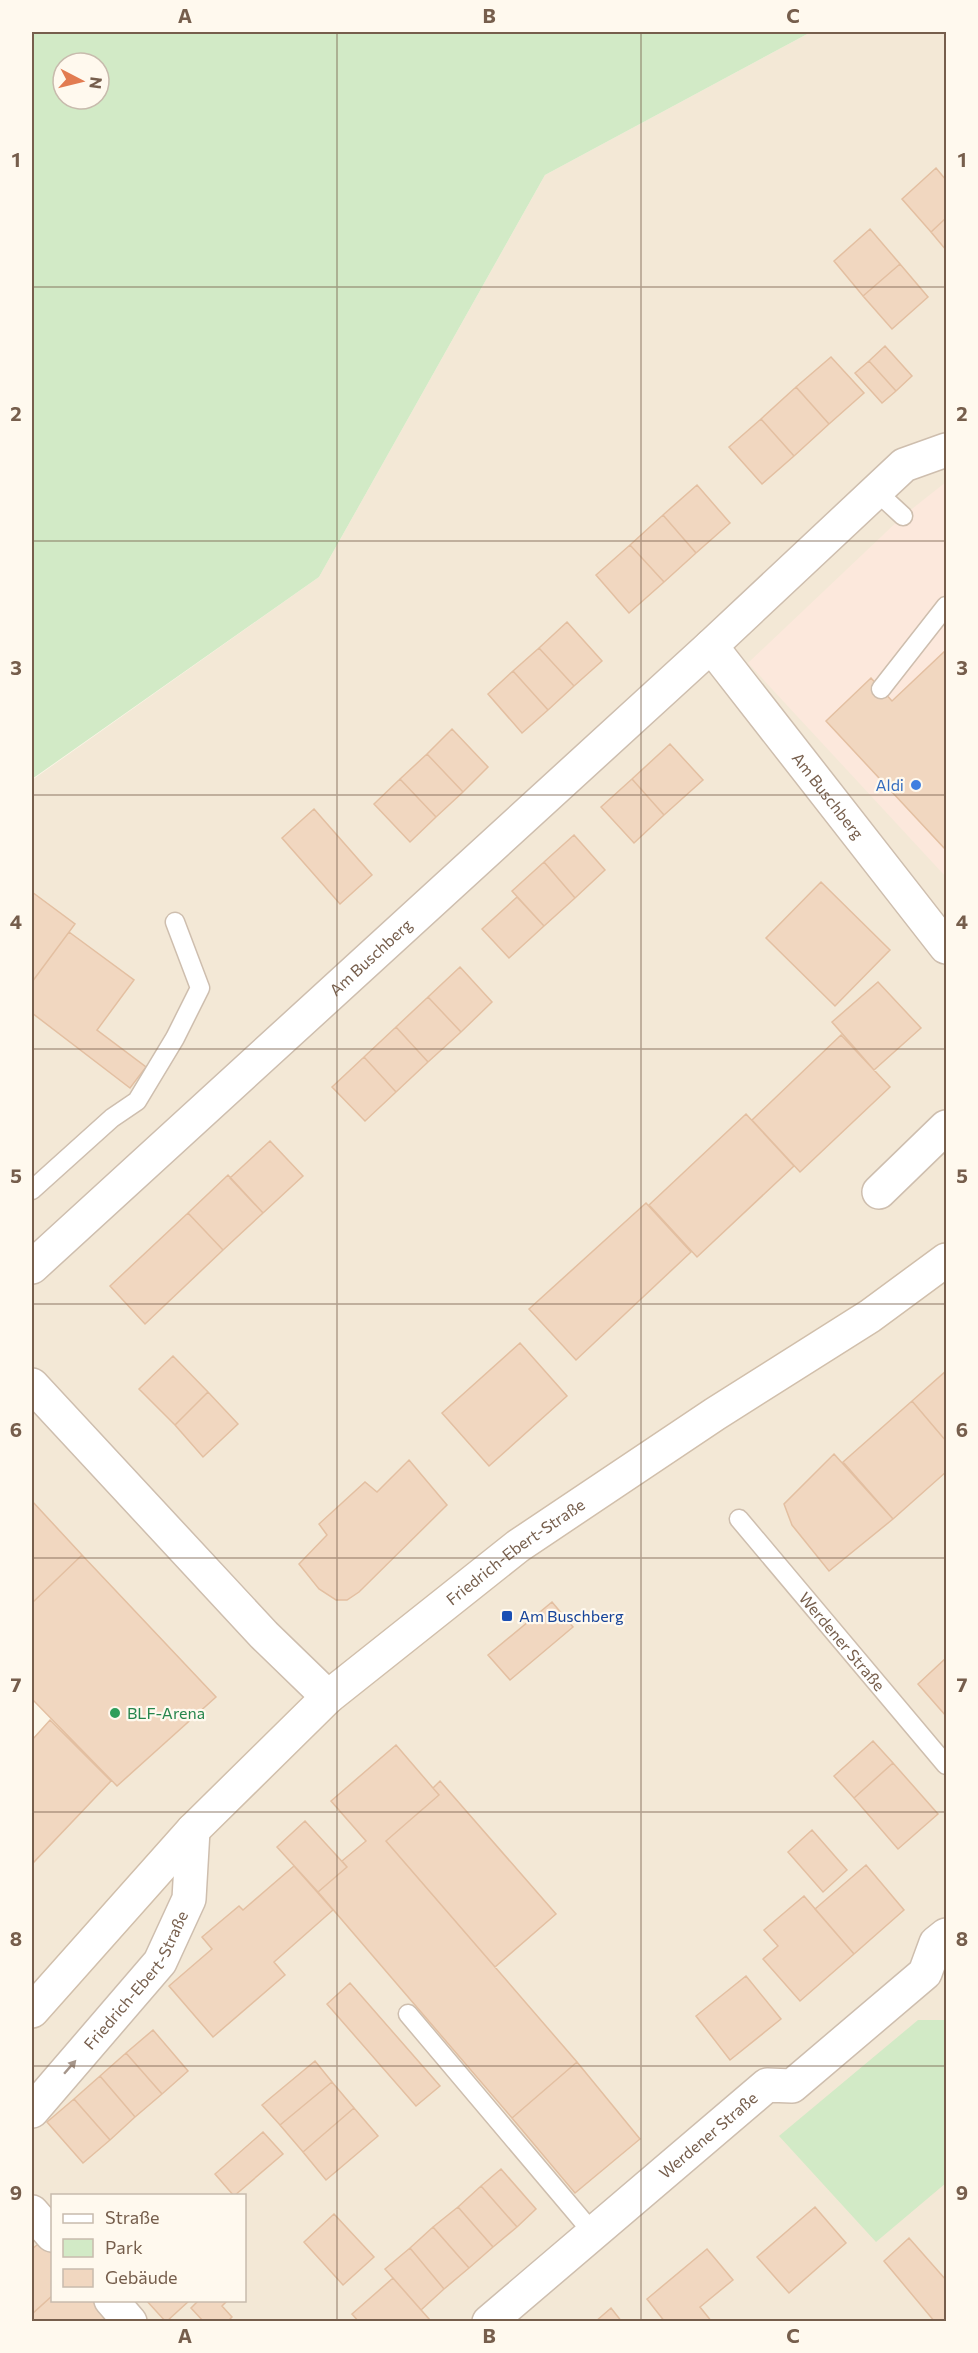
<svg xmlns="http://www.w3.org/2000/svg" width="978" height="2353" font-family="Commissioner,sans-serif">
	<rect width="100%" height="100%" fill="#fcf6e8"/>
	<path fill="#f3e8d6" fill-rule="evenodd" d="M811,32H946V2321H32V1864L111,1781L117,1786L182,1728L82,1555L32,1603V780L319,577L545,175ZM52,2196H244V2300H52Z"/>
	<path fill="#fce8dc" d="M946,482V877L748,663L903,516Z"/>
	<path fill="#d2eac6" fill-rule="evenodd" d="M32,32H811L545,175L319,577L32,779ZM63,63H99V99H63Z
		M918,2020H946V2183L876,2242L779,2136Z"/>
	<path fill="#f1d7c0" stroke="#e3bfa1" stroke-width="1.5" d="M936,168L946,180V218L931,232L902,199Z
		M946,218V250L931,232Z
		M870,229L900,264L863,296L834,261Z
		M900,264L928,297L892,329L863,296Z
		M885,346L912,376L896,391L869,361Z
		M831,357L864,393L829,424L796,387Z
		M869,361L896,391L882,403L855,373Z
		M796,387L829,424L794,456L761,419Z
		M761,419L794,456L762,484L729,447Z
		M697,485L730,523L696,553L663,515Z
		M663,515L696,553L664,582L630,545Z
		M630,545L664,582L629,613L596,575Z
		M567,622L602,661L574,686L539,648Z
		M539,648L574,686L548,710L513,671Z
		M946,650V850L826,721L871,678L892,701Z
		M513,671L548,710L522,733L488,694Z
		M452,729L488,767L463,792L427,754Z
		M670,744L703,780L664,815L632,779Z
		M427,754L463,792L436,817L400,779Z
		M400,779L436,817L410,842L374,804Z
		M632,779L664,815L634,843L601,807Z
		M314,809L372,875L340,904L282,838Z
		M574,835L605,870L575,898L544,862Z
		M544,862L575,898L544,926L512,891Z
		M821,882L890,950L835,1006L766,938Z
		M32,892L75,924L32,982Z
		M517,897L544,926L509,958L482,929Z
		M69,932L134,980L97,1030L146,1067L130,1088L32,1013V982Z
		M460,967L492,1002L461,1032L428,997Z
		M878,982L921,1028L874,1070L832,1022Z
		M428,997L461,1032L428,1062L396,1027Z
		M396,1027L428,1062L396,1092L364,1057Z
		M841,1035L890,1087L800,1172L752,1120Z
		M364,1057L396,1092L365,1121L332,1087Z
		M746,1114L794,1166L697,1257L649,1205Z
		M270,1141L303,1176L263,1213L230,1178Z
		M228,1175L263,1213L223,1250L188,1213Z
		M646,1203L691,1252L576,1360L529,1309Z
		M188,1213L223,1250L145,1324L110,1286Z
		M520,1343L567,1396L489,1466L442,1413Z
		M173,1356L208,1392L175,1425L139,1389Z
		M946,1371V1441L912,1401Z
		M208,1392L238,1424L203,1457L175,1425Z
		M912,1401L946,1441V1472L893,1519L843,1462Z
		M834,1454L893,1519L829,1571L792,1525L784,1504Z
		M409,1460L447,1505L359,1592L347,1600H336L319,1589L299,1564L327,1535L319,1524L365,1482L377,1492Z
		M32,1501L82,1555L32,1603Z
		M82,1555L216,1697L117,1786L32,1699V1603Z
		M552,1602L573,1627L510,1680L488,1655Z
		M946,1658V1716L918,1684Z
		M50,1720L111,1781L32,1864V1740Z
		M873,1741L893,1763L854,1798L834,1776Z
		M396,1745L439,1795L386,1841L577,2062L512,2118L318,1892L347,1867L342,1861L366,1841L331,1801Z
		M893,1763L938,1814L898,1849L854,1798Z
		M440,1781L556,1914L495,1967L386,1841L439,1795L433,1788Z
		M305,1821L347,1867L318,1892L277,1847Z
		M812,1830L847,1870L823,1892L788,1852Z
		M866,1865L904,1910L854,1954L815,1909Z
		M294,1866L333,1910L274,1962L285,1975L213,2037L169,1986L212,1949L202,1937L239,1906L243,1910Z
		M804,1896L854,1954L800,2001L763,1959L778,1946L764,1930Z
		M746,1976L781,2019L730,2060L696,2016Z
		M350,1983L440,2086L416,2106L327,2004Z
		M153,2030L188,2071L162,2094L126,2053Z
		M126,2053L162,2094L135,2117L100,2076Z
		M315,2061L332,2082L280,2125L262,2105Z
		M577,2062L640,2139L575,2193L512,2118Z
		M100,2076L135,2117L110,2140L74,2099Z
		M332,2082L354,2108L303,2152L280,2125Z
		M74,2099L110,2140L83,2163L47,2122Z
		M354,2108L378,2136L326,2180L303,2152Z
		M263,2132L283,2154L234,2196L215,2174Z
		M501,2169L536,2209L517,2227L481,2186Z
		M481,2186L517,2227L493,2247L458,2207Z
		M458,2207L493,2247L469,2268L433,2227Z
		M815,2207L846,2243L789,2293L757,2257Z
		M334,2214L374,2257L343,2285L304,2242Z
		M433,2227L469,2268L444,2289L410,2248Z
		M909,2238L946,2280V2322H935L884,2261Z
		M42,2241L52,2254V2296L32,2314V2249Z
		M410,2248L444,2289L421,2310L385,2269Z
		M707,2249L733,2280L700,2307L712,2322H665L647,2299Z
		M393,2278L429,2319L425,2322H359L352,2314Z
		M52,2296V2300H92L110,2322H34L32,2314Z
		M146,2300H190L166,2322Z
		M199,2300H228L222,2306L232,2317L227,2322H204L191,2308Z
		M611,2308L622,2322H595Z"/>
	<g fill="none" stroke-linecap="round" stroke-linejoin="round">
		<g stroke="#cebeae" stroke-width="21">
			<g id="lane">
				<path d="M876,491L903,516"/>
				<path d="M881,689L946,606"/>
				<path d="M32,1190L112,1118L137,1101L175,1038L200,988L175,922"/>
				<path id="s1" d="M739,1519L946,1765"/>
				<path d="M408,2014L593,2233"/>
			</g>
		</g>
		<g stroke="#cebeae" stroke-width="36">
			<g id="street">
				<path id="s2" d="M711,646L946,947"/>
				<path d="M879,1192L946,1127"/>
				<path id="s3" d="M32,1267L711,646L904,465L946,450"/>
				<path d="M32,1385L264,1635L328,1697"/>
				<path id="s4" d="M32,2111L160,1962L189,1899L193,1830"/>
				<path d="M32,2212L52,2235"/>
				<path d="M111,2300L130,2322"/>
				<path id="s5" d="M489,2322L767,2085L792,2086L925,1973L936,1943L946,1935"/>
			</g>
		</g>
		<g stroke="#d1bfab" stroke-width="36">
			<g id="secondary">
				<path id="s6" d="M32,2011L193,1830L328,1697L518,1546L715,1414L870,1316L946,1260"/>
			</g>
		</g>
		<use href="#lane" stroke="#fff" stroke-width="18"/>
		<use href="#street" stroke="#fff" stroke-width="33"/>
		<use href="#secondary" stroke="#fff" stroke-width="33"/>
	</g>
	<defs><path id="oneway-solid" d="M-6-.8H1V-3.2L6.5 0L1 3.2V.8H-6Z" transform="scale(1.5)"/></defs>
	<use fill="#a6968b" href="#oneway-solid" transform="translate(70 2067) rotate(-49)"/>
	<path fill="none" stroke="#765e4c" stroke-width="1.5" stroke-opacity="0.55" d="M337,32V2322M641,32V2322M32,287H946M32,541H946M32,795H946M32,1049H946M32,1304H946M32,1558H946M32,1812H946M32,2066H946"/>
	<circle fill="#3f7fe0" stroke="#fff9ee" stroke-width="2" cx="916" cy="785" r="6"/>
	<rect fill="#1a4fb4" stroke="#fff9ee" stroke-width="2" x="501" y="1610" width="12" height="12" rx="3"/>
	<circle fill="#2e9e5b" stroke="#fff9ee" stroke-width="2" cx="115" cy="1713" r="6"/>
	<g text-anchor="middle" stroke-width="4.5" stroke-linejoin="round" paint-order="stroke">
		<g font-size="16" fill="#366cbe" stroke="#fff9ee" text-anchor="end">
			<text x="904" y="791">Aldi</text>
		</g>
		<g font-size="16" fill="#765e4c" stroke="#fff9ee">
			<text dy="6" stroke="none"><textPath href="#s2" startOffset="190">Am Buschberg</textPath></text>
			<text dy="6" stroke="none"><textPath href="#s3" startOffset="459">Am Buschberg</textPath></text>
			<text dy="6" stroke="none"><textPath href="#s6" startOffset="669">Friedrich-Ebert-Straße</textPath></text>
			<text dy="6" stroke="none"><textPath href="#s1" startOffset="160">Werdener Straße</textPath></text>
			<text dy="6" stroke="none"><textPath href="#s4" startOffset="168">Friedrich-Ebert-Straße</textPath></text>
			<text dy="6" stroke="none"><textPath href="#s5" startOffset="288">Werdener Straße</textPath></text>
		</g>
		<g font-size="16" fill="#164399" stroke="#fff9ee" text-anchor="start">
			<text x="519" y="1622">Am Buschberg</text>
		</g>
		<g font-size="16" fill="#27864d" stroke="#fff9ee" text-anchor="start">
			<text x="127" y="1719">BLF-Arena</text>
		</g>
	</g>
	<rect width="978" height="2353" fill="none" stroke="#fff9ee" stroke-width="66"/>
	<rect x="51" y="2194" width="195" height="108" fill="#fff9ee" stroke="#c8bbad" stroke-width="1.5"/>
	<rect x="63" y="2214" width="30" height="9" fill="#ffffff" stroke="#c8bbad" stroke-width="1.5"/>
	<text x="105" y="2224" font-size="18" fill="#765e4c">Straße</text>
	<rect x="63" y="2239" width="30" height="18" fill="#d2eac6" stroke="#c8bbad" stroke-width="1.5"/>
	<text x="105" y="2254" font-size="18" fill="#765e4c">Park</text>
	<rect x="63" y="2269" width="30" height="18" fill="#f1d7c0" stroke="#c8bbad" stroke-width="1.5"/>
	<text x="105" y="2284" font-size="18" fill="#765e4c">Gebäude</text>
	<g transform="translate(81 81) rotate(97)"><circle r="28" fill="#fff9ee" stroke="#c8bbad" stroke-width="1.5"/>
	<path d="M0-4.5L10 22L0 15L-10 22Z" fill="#e27c51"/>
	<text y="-9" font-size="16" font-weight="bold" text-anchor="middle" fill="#765e4c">N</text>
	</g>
	<rect x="33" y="33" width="912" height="2287" fill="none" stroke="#765e4c" stroke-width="2"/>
	<g font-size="20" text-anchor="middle" font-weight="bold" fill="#765e4c">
		<text x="185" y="23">A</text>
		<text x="489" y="23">B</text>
		<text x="793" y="23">C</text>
		<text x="16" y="167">1</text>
		<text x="962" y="167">1</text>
		<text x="16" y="421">2</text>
		<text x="962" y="421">2</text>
		<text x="16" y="675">3</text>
		<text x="962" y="675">3</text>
		<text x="16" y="929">4</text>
		<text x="962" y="929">4</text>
		<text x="16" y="1183">5</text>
		<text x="962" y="1183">5</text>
		<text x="16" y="1437">6</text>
		<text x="962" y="1437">6</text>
		<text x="16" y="1692">7</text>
		<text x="962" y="1692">7</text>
		<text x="16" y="1946">8</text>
		<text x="962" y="1946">8</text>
		<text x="16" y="2200">9</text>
		<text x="962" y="2200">9</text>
		<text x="185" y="2343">A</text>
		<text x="489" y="2343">B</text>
		<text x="793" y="2343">C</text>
	</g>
</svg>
